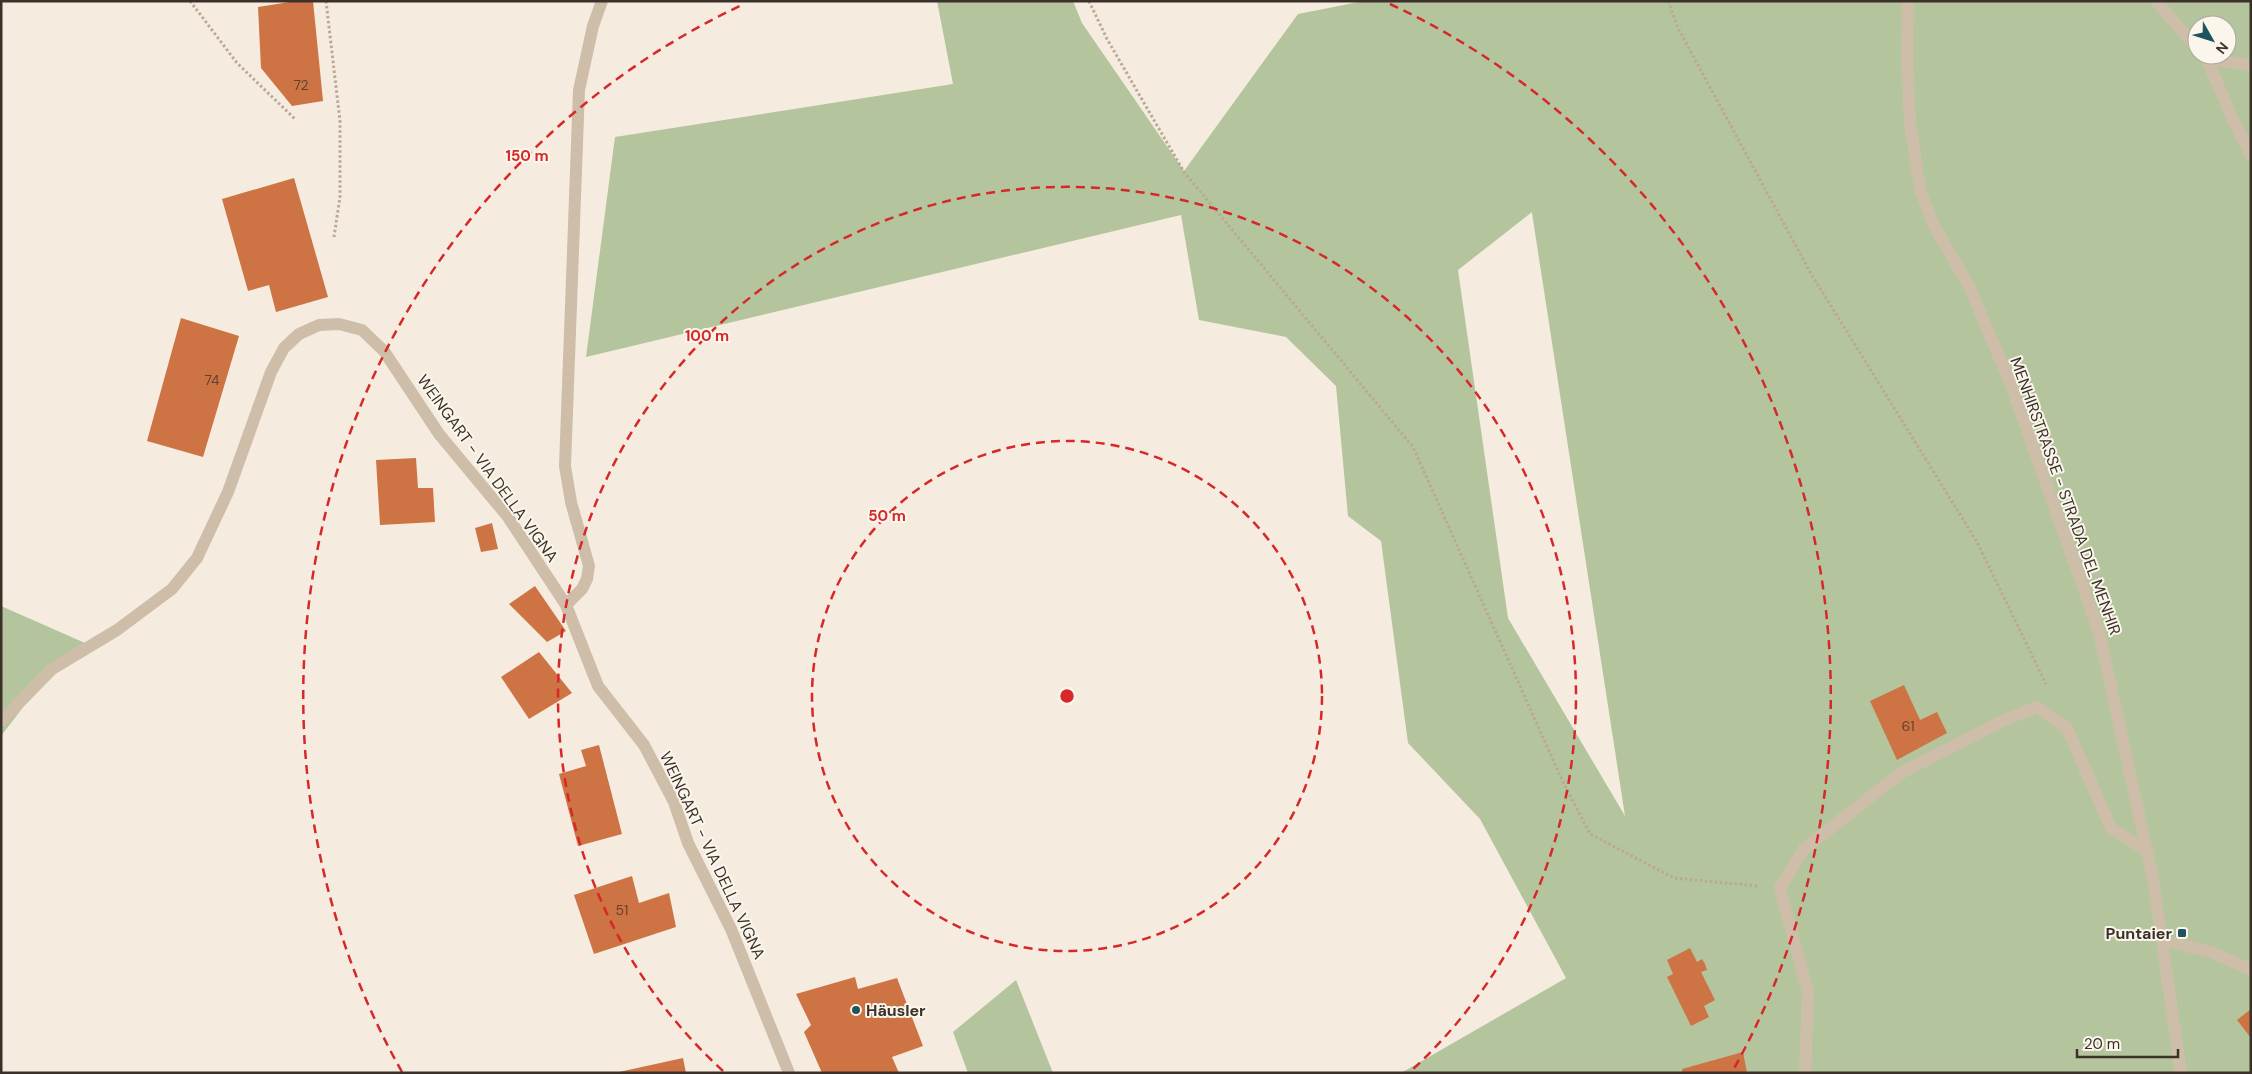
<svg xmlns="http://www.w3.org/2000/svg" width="2252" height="1074" font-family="'DM Sans',sans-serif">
	<rect width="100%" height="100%" fill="#f5ecdf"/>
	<path fill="#b4c59d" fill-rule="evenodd" d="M937,1H1073L1082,23L1184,171L1298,14L1364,1H2251V1073H1401L1566,978L1480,819L1408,743L1381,541L1348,516L1336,386L1286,337L1199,320L1181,215L586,357L615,137L953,84ZM2197,25H2227V55H2197ZM1532,212V213L1625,816L1508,618L1458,270Z
		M1,606L85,643L24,706L1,736Z
		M1016,980L1053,1073H968L953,1032Z"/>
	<path fill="#ce7344" d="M296,1H313L323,101L292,106L261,68L258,7Z
		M294,178L328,297L276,312L269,285L248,291L222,199Z
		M181,318L239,336L203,457L147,441Z
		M416,458L418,488H433L435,522L380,525L376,460Z
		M492,523L498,549L481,552L475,528Z
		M535,586L566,631L547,642L509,604Z
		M539,652L572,693L529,719L501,677Z
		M1904,685L1920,720L1937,712L1947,733L1897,760L1870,701Z
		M599,745L622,834L578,846L559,774L586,766L581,750Z
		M632,876L639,903L669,893L676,927L594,954L574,895Z
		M1690,948L1697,962L1702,959L1705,964L1707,970L1701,972L1715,1000L1704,1006L1709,1017L1691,1026L1667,977L1673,974L1667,960Z
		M855,977L858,989L897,978L923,1046L892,1057L899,1073H822L804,1032L811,1025L796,994Z
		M2251,1009V1038L2237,1020Z
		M1743,1052L1747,1073H1682V1069Z
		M683,1058L686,1073H620L619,1072Z"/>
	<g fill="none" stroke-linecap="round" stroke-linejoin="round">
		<path stroke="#baa893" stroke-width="3" stroke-dasharray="2.5 2.5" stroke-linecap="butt" d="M190,1L237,63L295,119
			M326,1L340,121V197L334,237
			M1089,1L1107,39L1184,172L1413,447L1562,780L1590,834L1674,878L1757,886
			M1668,1L1678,28L1810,272L1977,542L2046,684"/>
		<path stroke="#cebea9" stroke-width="12" d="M2156,1L2197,48
			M2204,55L2207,59L2233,120L2251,155
			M2207,59L2251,65
			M2162,940L2211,952L2251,970
			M1805,1073L1808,993L1780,888L1804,849L1901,773L2002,721L2037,707L2067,728L2111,828L2148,852"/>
		<path stroke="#cebea9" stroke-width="12" d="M566,605L582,589L587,579L589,566L571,502L565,466L579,90L593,26L602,1
			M1,721L52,669L117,630L172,589L197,558L228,492L271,372L284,348L299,334L319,325L339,324L362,330L384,351L439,434L508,517L566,605L598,686L644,745L674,802L688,843L731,929L789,1073"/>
		<path stroke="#cebea9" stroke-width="12" d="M1908,1L1907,57L1910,122L1920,189L1933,224L1969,286L2011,385L2099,632L2153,879L2181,1073"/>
	</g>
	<g fill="none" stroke="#d62828" stroke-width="2.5" stroke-dasharray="9 6">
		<circle cx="1067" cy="696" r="255"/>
		<path d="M723 1071A509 509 0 1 1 1411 1071"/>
		<path d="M402 1072A764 764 0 0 1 744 4M1390 4A764 764 0 0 1 1732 1072"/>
	</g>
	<g fill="#1c5560" stroke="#fbf6ec" stroke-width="2">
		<rect x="2177" y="928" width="10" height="10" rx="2.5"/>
		<circle cx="856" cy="1010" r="5"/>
	</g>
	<g text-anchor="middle" stroke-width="4" stroke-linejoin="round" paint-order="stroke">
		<g font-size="14" fill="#604230">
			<text x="301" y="90">72</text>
			<text x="212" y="385">74</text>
			<text x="1908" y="731">61</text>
			<text x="622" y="915">51</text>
		</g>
		<g font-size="16" fill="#3b312a" stroke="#fbf6ec">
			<text transform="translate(488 468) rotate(54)" y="6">WEINGART - VIA DELLA VIGNA</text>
			<text transform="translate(2066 496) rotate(70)" y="6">MENHIRSTRASSE - STRADA DEL MENHIR</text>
			<text transform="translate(713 855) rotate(65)" y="6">WEINGART - VIA DELLA VIGNA</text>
		</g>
		<g font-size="16" font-weight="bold" fill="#3b312a" stroke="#fbf6ec" text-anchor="end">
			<text x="2172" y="939">Puntaier</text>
			<text x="866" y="1016" text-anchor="start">Häusler</text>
		</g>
	</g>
	<circle cx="1067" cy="696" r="8" fill="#d62828" stroke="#fbf6ec" stroke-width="2.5"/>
	<g font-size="15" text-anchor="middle" font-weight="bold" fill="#d62828" stroke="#fbf6ec" stroke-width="4" stroke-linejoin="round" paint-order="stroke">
		<text x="527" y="161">150 m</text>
		<text x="707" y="341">100 m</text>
		<text x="887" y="521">50 m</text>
	</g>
	<rect width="2252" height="1074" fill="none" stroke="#3b312a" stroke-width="5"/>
	<g transform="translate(2212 40) rotate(129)"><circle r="24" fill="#fbf6ec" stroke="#aea79e"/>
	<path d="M0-4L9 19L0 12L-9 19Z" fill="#1c5560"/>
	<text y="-8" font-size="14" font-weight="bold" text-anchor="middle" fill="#3b312a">N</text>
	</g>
	<path d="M2077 1049v8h101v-8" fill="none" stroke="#3b312a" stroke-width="2.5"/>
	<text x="2084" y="1049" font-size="15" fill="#3b312a" stroke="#fbf6ec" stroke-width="4" paint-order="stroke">20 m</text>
</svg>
